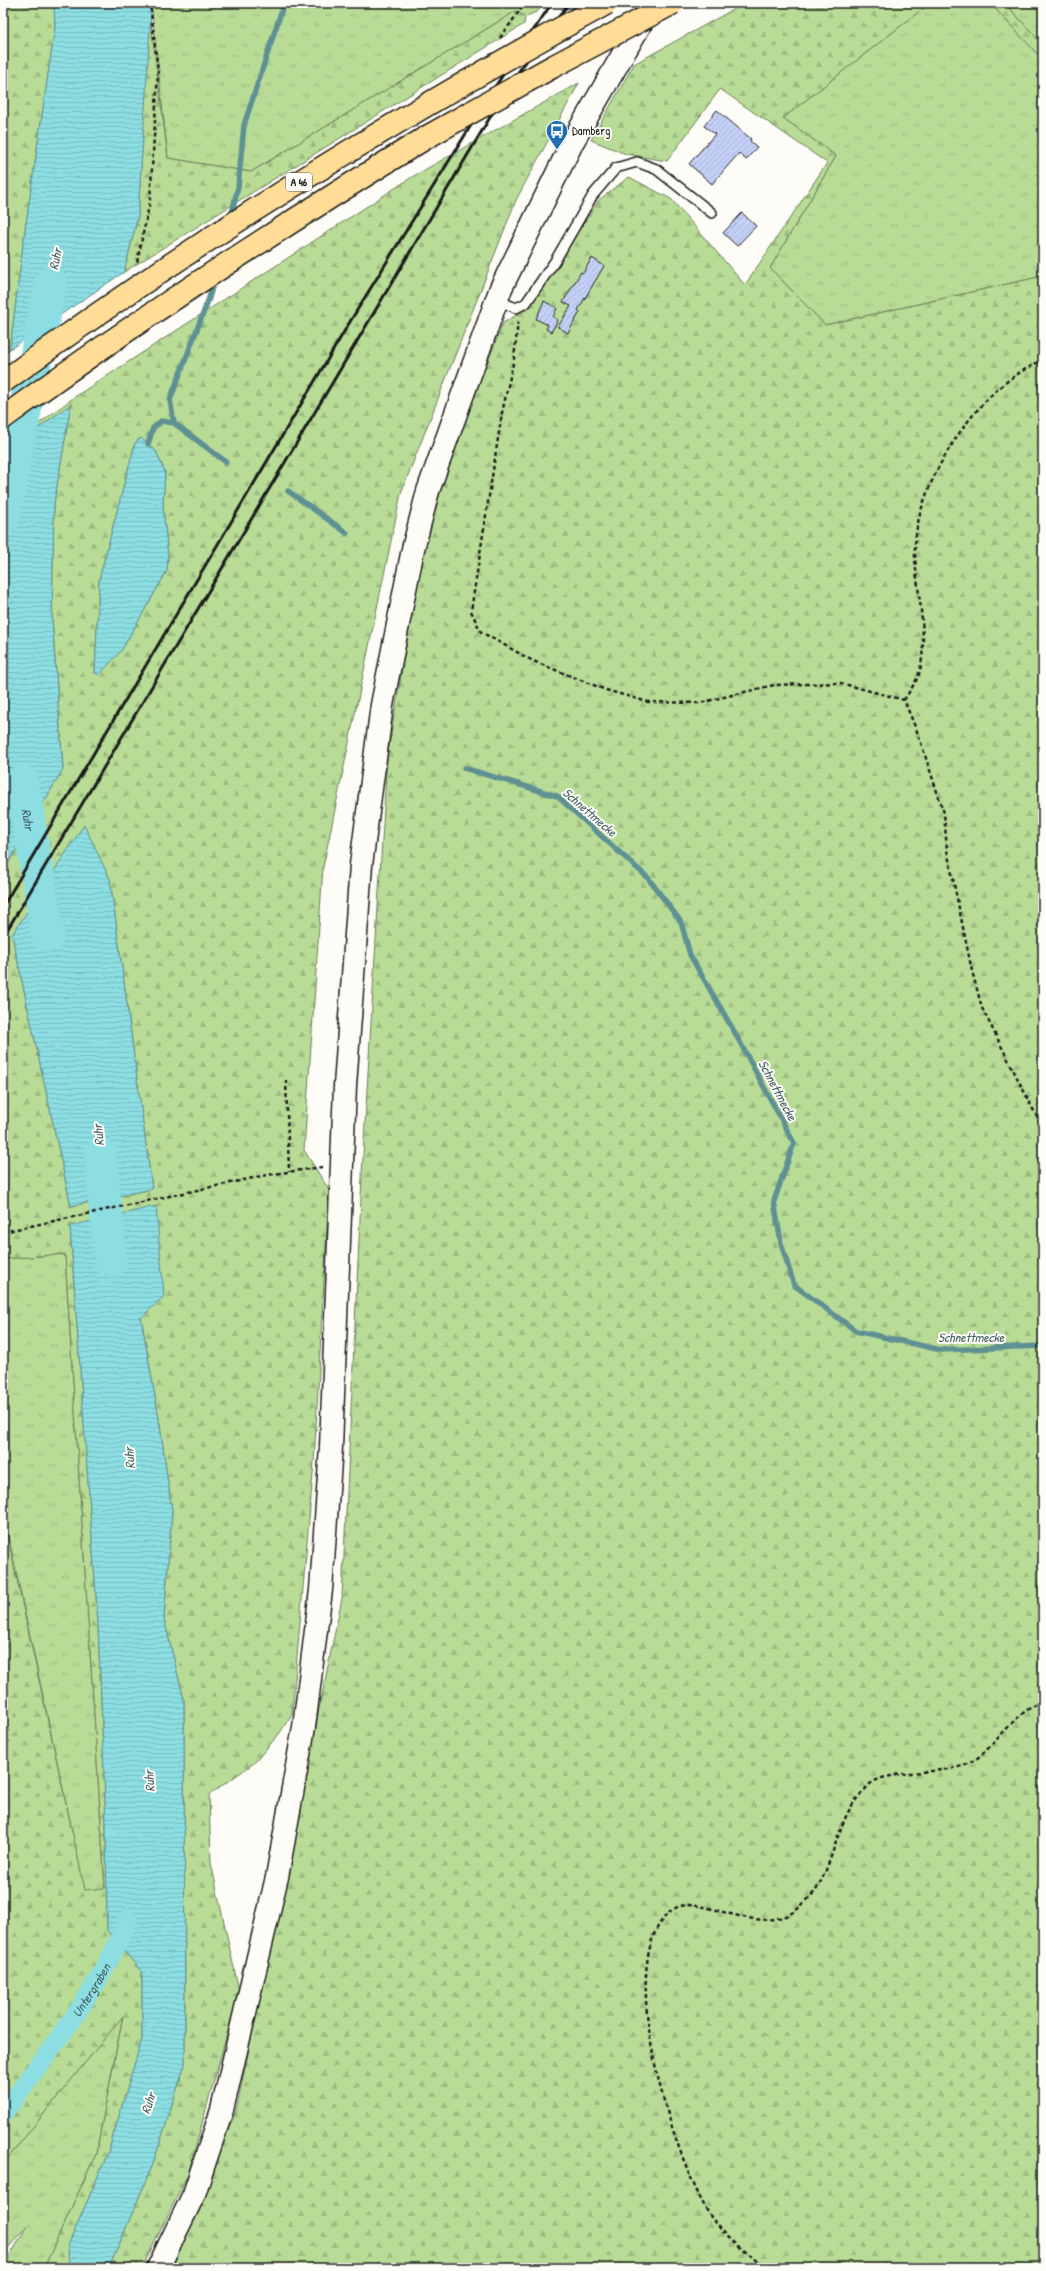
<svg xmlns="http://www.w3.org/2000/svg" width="1046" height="2271" font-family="'Patrick Hand',sans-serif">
	<defs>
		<pattern id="grass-tufts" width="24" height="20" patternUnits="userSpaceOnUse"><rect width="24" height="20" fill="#b8dc96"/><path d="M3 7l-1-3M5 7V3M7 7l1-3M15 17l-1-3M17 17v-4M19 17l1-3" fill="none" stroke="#9ebc81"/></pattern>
		<pattern id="forest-firs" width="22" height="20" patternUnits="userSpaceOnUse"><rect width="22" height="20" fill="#b8dc96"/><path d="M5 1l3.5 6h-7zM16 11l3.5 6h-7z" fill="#9ebc81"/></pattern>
		<pattern id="water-rules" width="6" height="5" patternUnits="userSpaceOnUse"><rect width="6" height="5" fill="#8cdee3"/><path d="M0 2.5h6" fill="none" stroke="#78bec2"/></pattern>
		<pattern id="building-hatch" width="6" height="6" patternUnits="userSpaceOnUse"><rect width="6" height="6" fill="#c4d0f7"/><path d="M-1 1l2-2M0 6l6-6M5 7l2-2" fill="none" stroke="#a8b2d3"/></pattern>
	</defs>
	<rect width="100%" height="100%" fill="#fdfcf7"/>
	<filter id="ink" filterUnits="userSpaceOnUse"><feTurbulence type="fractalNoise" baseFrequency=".025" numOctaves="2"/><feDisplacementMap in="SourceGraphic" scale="8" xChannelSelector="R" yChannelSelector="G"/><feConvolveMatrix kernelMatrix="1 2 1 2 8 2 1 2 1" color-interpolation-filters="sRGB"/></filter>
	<g filter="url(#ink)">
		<path fill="url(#grass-tufts)" stroke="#6a7c59" d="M151,3H544L538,11L525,17L516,11L251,172L168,158Z
			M930,3H990L1043,60V276L825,325L770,268L836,156L783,118Z
			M1005,3H1043V45Z
			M65,1254L105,1888L85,1891L8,1534H3V1259Z
			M123,2015L96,2154L44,2268H3L27,2226L3,2254V2164Z"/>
		<path fill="url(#forest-firs)" stroke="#6a7c59" fill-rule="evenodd" d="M3,3H54L55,27L24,237L10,349L3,354Z
			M745,3H930L783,118L836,156L770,268L825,325L1043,276V2268H172L236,2111L342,1598L363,1156L387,758L429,510L503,323L527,309L599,200L629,177L671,199L745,285L827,163L720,89L667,161L626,154L591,140L634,64Z
			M990,3H1005L1043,45V60Z
			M516,11L525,17L524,24L124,272L138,216L150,16L168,158L251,172Z
			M579,83L516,200L401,493L323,867L304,1150L329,1190L314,1462L292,1714L279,1734L254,1763L209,1795L211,1863L239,1991L188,2174L142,2268H109L153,2164L185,2064L184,1700L164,1619L172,1511L159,1419L141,1317L70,1226L98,1624L106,1823L107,1930L142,1972V2039L108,2153L68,2246L69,2268H44L96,2154L123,2016L3,2164V1534H7L85,1890L105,1888L65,1254L3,1259V872L63,769L52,619L54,503L71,404L3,454V450L76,396L412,177ZM140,438L156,451L165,472L163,506L168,557L167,571L121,651L95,673L99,580L135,443ZM84,826L110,879L152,1189L71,1206L12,935Z"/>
		<path fill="url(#water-rules)" stroke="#5f9093" d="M54,3H150L151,14L138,216L124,272L10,349L24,237L55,27Z
			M71,404L54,504L52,619L63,769L3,872V454Z
			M141,438L156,451L165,472L163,506L168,557L167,571L121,651L99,675L95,673L99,580L135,443Z
			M84,825L110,879L152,1189L71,1206L12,935Z
			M156,1206L164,1296L141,1318L159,1419L172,1511L164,1619L184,1700L185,2064L153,2164L109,2268H69L68,2246L108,2153L142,2039V1972L107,1931L106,1823L98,1624L70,1226Z"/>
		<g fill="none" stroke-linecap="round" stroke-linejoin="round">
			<path stroke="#5f9093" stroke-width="5.5" d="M231,217L238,187L244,125L284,3
				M174,423L170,400L209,298L214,280
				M148,444L153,428L161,421L174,423L226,462
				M288,491L347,533
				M464,768L557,796L648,878L681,922L690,955L735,1033L794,1143L774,1201L781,1243L794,1285L856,1331L941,1350L1043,1346"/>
			<path stroke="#8cdee3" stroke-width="19" id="s1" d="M3,2114C47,2052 101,1990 128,1919"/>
			<g stroke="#8cdee3" stroke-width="33">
				<path d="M3,519L51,283"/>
				<path id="s2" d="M22,782L48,936"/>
				<path d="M100,1154L111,1261"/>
			</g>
		</g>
		<path fill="url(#building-hatch)" stroke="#1c1c1c" d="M717,110L751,139L750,141L757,147L746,160L739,153L712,184L689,164L715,134L704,126Z
			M742,213L756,226L737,246L723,233Z
			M592,258L604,266L578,310L580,312L568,333L558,327L571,306L563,302L581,272L583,273Z
			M544,301L557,308L553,317L558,320L551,332L546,329L548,325L536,319Z"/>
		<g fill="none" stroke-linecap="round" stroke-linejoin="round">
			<g stroke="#1c1c1c" stroke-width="12">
				<path id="lane" d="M497,300L516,308L526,303L555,261L593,195L616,168L637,162L656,169L712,213"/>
			</g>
			<g stroke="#1c1c1c" stroke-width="25">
				<path id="secondary" d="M158,2268L194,2194L222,2110L277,1877L304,1727L321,1590L331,1447L345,1086L361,865L382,705L413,549L428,491L501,288L573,141L648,11"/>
			</g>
			<g stroke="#1c1c1c" stroke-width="25">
				<path id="highway" d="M3,418C140,318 282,226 427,137"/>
			</g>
			<path stroke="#1c1c1c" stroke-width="2.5" stroke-dasharray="4 3" stroke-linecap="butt" d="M500,38L525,3
				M137,262L150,201L158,72L150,3
				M518,321L514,359L502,413L471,611L481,632L533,661L606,690L648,702L699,703L774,685L840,683L904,700L918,734L944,813L947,850L972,971L982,1008L1043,1129
				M904,700C909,692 916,682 919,674C929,636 917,594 915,556C912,496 962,415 1009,380C1019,372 1032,366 1043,359
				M286,1080L289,1172
				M3,1232L267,1175L322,1167
				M769,2268C749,2255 730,2243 715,2223C677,2171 606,1953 674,1909C701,1891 762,1943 801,1906C806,1901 812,1895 816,1890C834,1861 837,1823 858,1797C862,1793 866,1788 870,1784C887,1770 941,1774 965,1765C993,1754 1010,1713 1043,1702"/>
			<use href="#lane" stroke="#fdfcf7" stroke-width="9"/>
			<use href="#secondary" stroke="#fdfcf7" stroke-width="22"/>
			<use href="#highway" stroke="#ffdd96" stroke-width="22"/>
			<path stroke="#1c1c1c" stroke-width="3" d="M3,906L351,320L494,88L552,3
				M3,937L511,82L569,3"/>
			<g stroke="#1c1c1c" stroke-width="25" stroke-linecap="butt">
				<path id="highway-bridge" d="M427,137L552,67L673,3
					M3,382C195,240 398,117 607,3"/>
			</g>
			<use href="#highway-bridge" stroke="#ffdd96" stroke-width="22"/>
		</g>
	</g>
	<defs>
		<g id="bus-pin" transform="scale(1.15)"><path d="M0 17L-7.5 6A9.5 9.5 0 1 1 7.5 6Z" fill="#1f6fb2" stroke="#fdfcf7"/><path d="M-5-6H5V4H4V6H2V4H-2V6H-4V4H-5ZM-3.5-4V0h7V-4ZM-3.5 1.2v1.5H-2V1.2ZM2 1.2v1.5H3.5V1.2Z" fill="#fff"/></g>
	</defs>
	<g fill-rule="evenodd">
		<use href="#bus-pin" x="557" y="131"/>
	</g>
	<g text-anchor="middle" stroke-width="4" stroke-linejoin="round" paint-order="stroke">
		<rect fill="#fdfcf7" stroke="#605f5e" stroke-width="1" x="286" y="173" width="26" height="18" rx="3"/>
		<g font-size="11" font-weight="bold" fill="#1c1c1c">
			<text x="299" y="186">A 46</text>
		</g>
		<g font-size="12" fill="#1c1c1c" stroke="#fdfcf7" text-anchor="start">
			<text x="572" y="135">Damberg</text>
		</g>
		<g font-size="13" font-style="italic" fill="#436062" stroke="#fdfcf7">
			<text transform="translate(55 259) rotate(-79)" y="5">Ruhr</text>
			<text transform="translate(590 812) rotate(41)" y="5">Schnettmecke</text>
			<text dy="5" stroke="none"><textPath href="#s2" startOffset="38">Ruhr</textPath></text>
			<text transform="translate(778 1090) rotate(62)" y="5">Schnettmecke</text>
			<text transform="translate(98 1135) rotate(-96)" y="5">Ruhr</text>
			<text x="971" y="1342">Schnettmecke</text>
			<text transform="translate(129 1458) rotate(-94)" y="5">Ruhr</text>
			<text transform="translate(149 1781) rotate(-94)" y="5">Ruhr</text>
			<text dy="5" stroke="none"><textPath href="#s1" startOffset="152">Untergraben</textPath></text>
			<text transform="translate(148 2103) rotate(-71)" y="5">Ruhr</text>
		</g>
	</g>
	<rect width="1046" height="2271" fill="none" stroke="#fdfcf7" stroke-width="16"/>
	<rect x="8" y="8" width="1030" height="2255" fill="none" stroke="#1c1c1c" stroke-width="1.5" filter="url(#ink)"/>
</svg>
